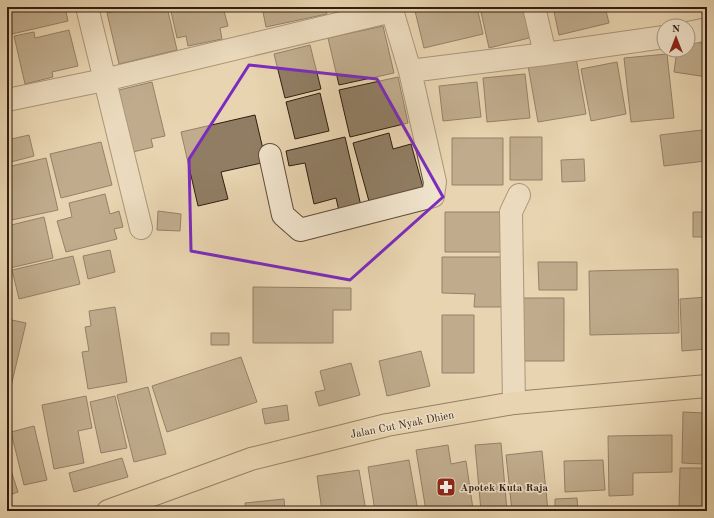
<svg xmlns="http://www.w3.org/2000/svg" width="714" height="518" font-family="'Old Standard TT',serif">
	<rect width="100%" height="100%" fill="#e8d4b0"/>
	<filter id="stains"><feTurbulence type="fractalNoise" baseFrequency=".005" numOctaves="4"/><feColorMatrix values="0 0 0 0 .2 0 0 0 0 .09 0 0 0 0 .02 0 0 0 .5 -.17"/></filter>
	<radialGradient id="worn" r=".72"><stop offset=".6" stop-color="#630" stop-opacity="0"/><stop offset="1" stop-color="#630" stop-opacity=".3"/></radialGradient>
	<path fill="#907d63" stroke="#311e0f" d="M7,7H65L68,21L12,34L7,12Z
		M104,7H121L105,11Z
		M134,7H167L177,50L119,64L107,13Z
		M170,7H223L228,26L220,28L222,39L188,46L186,36L177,38Z
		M262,7H325L327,14L266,27Z
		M414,7H477L483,34L424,48Z
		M479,7H496L480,11Z
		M501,7H526L533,37L489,48L481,12Z
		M553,7H605L609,23L559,35Z
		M383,26L394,73L339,85L328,38Z
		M69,30L78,66L52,72L53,77L25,84L14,36L34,32L35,38Z
		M688,41L707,44V77L674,72L677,50H688Z
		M310,45L321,89L285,98L274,54Z
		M575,52L586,114L538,122L527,60Z
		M7,54L10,65L7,66Z
		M667,54L674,118L631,122L624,58Z
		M617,62L626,114L591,121L581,69Z
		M525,74L530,118L487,122L483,78Z
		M398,77L408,123L350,137L339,90Z
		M152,82L165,136L151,139L153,147L129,153L115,91Z
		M477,82L481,117L443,121L439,86Z
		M320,93L329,131L295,139L286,102Z
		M255,115L266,162L221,172L228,199L198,206L181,132Z
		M702,130L705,161L664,166L660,135Z
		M389,133L393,149L411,144L424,191L370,205L353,143Z
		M29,135L34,156L7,163V140Z
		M345,137L361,206L339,211L336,198L314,204L305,163L289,166L286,151Z
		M510,137H542V180H510Z
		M452,138H503V185H452Z
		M101,142L112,185L61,198L50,154Z
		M46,158L58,210L7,221V167Z
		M584,159L585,181L562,182L561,160Z
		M105,194L110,214L119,211L123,227L114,229L117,239L66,252L57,221L72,217L69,203Z
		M158,211L181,214L180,231L157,230Z
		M445,212H506V252H445Z
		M693,212H707V237H693Z
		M44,217L53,258L10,268L7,252V226Z
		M110,250L115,272L88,279L83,256Z
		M73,256L80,284L19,299L12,270Z
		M442,257H508V307H474L475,294L442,293Z
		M538,262H577V290H539Z
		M678,269L679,333L590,335L589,271Z
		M253,287L351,288V310H333V343H253Z
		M707,297V349L682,351L680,299Z
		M522,298H564V361H522Z
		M115,307L127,382L88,389L82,352L89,351L85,327L91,326L89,311Z
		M442,315H474V373H442Z
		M7,319L26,323L8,399H7Z
		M211,333H229V345H211Z
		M421,351L430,386L387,396L379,361Z
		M241,357L257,402L167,432L152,386Z
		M351,363L360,395L319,406L315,392L325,390L320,371Z
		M148,387L166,454L134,462L117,395Z
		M86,396L92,428L78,431L84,463L54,469L42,405Z
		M115,396L127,448L101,453L90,402Z
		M287,405L289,420L265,424L262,409Z
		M683,412L705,413L703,464L682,463Z
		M707,417V460H705Z
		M34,426L47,480L24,485L11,432Z
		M672,435V472L633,473V495L609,496L608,436Z
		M501,443L507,511H481L475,445Z
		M448,445L451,464L466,461L473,509L463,511H426L416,450Z
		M542,451L548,511H512L506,455Z
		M7,458L18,492L7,496Z
		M122,458L128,477L74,492L69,473Z
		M409,460L418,511H375L368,467Z
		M603,460L605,490L565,492L564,461Z
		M680,468H707V511H679Z
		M359,470L366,511H322L317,476Z
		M577,498L578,511H555V499Z
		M284,499L285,511H246L245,503Z
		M187,507L188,511H171Z"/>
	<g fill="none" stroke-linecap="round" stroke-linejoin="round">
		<g stroke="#5f4c37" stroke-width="24">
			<path id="minor" d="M87,7L141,228
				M534,7L545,54
				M688,33L707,29
				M410,71L545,54L664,37
				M7,100L104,80L392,11
				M270,155L283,215L300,230L433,196L435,182L410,71L391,7
				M514,403L511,212L519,195"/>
		</g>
		<g stroke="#311e0f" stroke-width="24">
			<path id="trunk" d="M108,511L251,459L387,425L514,403L707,386"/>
		</g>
		<use href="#minor" stroke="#f0e3cc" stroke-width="22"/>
		<use href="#trunk" stroke="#e8d4b0" stroke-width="22"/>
	</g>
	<path d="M0 0H714V518H0ZM249,65L377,79L443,197L350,280L191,251L189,159Z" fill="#e8d4b0" fill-opacity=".55" fill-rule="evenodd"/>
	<path fill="none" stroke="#7b2cbf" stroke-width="3" stroke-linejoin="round" d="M249,65L377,79L443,197L350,280L191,251L189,159Z"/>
	<defs>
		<g id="pharmacy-square" transform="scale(1)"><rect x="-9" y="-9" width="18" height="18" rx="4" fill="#8f2418" stroke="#f0e3cc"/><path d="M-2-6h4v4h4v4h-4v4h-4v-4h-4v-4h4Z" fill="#fff"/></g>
	</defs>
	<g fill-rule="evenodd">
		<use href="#pharmacy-square" x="446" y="487"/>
	</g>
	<g text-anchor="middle" stroke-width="3" stroke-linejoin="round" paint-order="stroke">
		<g font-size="11" fill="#311e0f" stroke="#f0e3cc">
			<text transform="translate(402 424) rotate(-11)" y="4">Jalan Cut Nyak Dhien</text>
		</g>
		<g font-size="11" font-weight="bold" fill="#311e0f" stroke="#f0e3cc" text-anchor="start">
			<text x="460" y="491">Apotek Kuta Raja</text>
		</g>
	</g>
	<rect width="714" height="518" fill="none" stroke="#e8d4b0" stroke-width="24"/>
	<rect x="8" y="8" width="698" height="502" fill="none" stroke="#311e0f" stroke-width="2"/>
	<rect x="12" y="12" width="690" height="494" fill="none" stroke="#311e0f"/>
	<g transform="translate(676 38)"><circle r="19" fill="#f0e3cc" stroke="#a49480"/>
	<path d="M0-3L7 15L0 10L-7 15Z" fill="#8f2418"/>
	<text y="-6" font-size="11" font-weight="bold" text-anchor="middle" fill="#311e0f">N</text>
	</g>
	<rect width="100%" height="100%" filter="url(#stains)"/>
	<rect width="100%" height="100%" fill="url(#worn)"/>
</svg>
